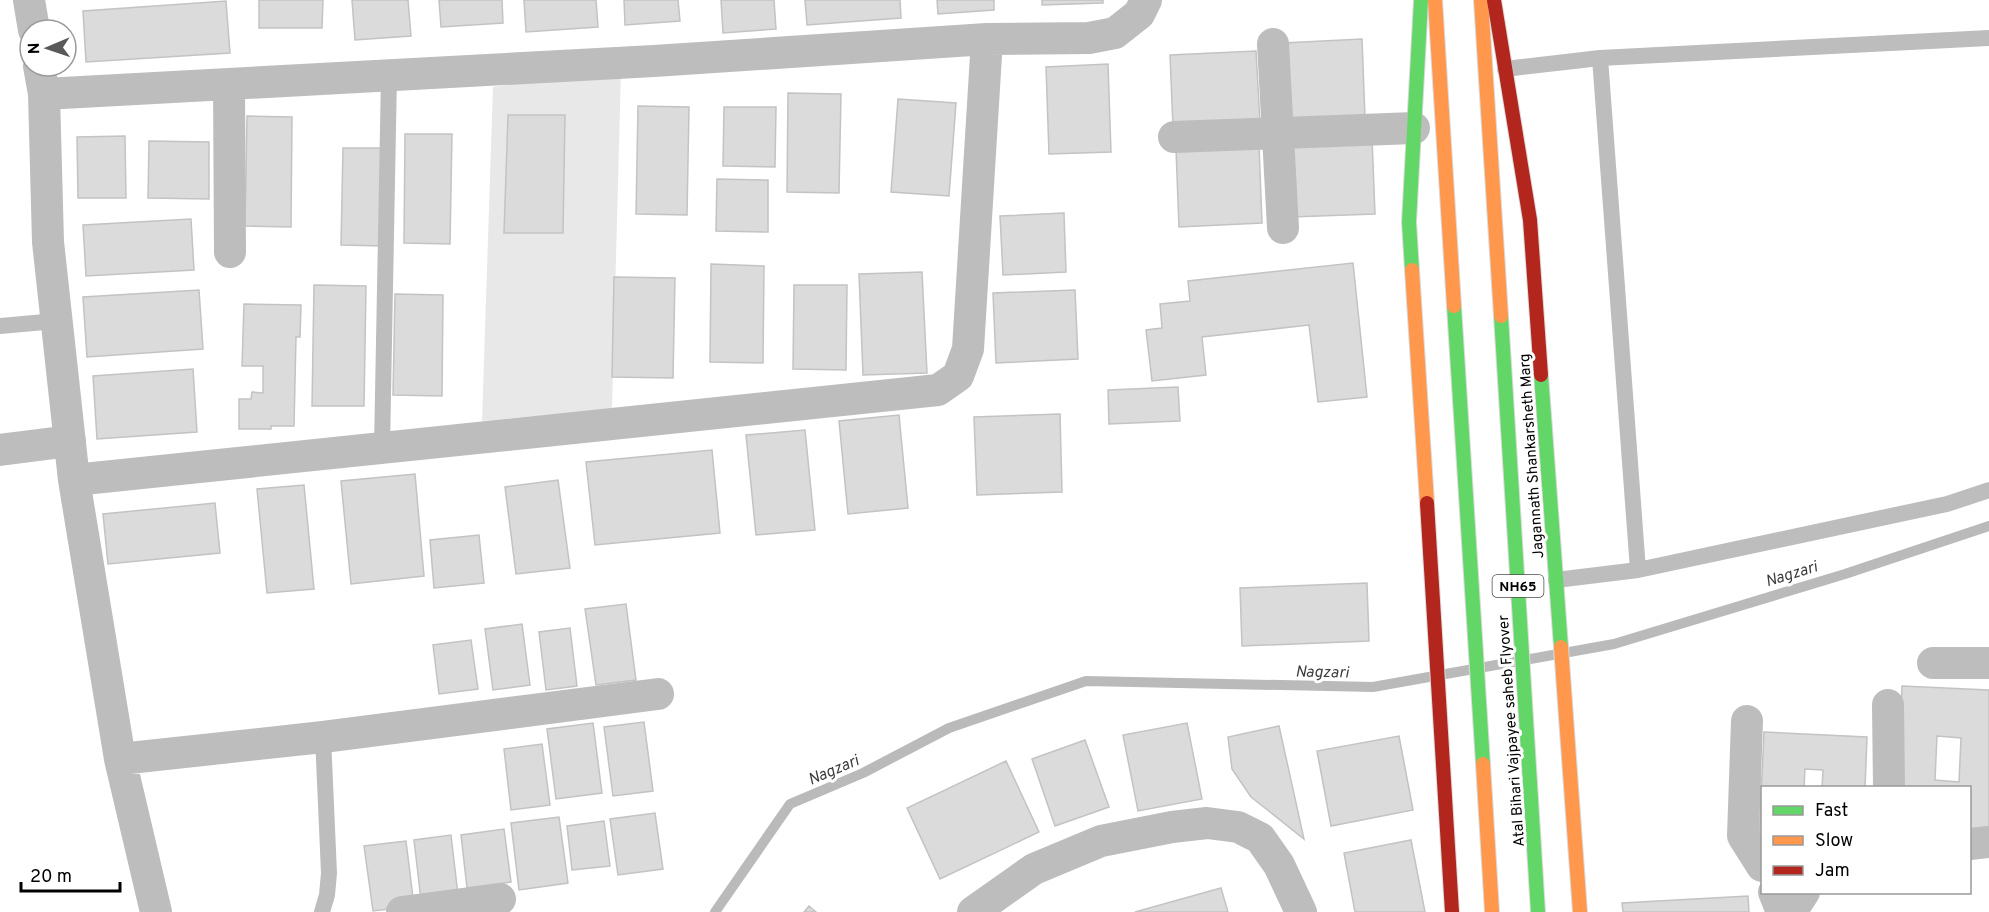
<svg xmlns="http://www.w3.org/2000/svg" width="1989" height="912" font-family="Overpass,sans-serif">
	<rect width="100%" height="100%" fill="#fff"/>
	<path fill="#e8e8e8" d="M621,69L612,409L482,421L493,87Z"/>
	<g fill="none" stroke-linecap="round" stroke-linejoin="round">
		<path stroke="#bababa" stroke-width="10" d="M715,912L790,804L863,773L949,728L1086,681L1373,687L1614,644L1845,574L1989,526"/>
	</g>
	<path fill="#dbdbdb" stroke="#c3c3c3" stroke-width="1.5" fill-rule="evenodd" d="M259,0H323L322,28H259Z
		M352,0H408L411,36L355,40Z
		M439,0H502L503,23L441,27Z
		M524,0H596L598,27L526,32Z
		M624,0H678L680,21L625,25Z
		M721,0H774L776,29L723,33Z
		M805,0H900L901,18L807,25Z
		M937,0H994V10L938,14Z
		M1042,0H1103V3L1042,5Z
		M226,1L230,53L86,62L83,11Z
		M1362,39L1365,118L1286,121L1283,43Z
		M1256,51L1260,123L1173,127L1170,55Z
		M1108,64L1111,152L1049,154L1046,67Z
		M788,93L841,94L839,193L787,192Z
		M898,99L956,103L949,196L891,192Z
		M638,106L689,107L687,215L636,214Z
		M724,107H776L775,167L723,166Z
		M508,115H565L563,233H504Z
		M247,116L292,117L291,227L245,226Z
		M405,134H452L450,244L404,243Z
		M125,136L126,198H78L77,137Z
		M1372,137L1375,214L1291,217L1288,140Z
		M149,141L209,142V199L148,198Z
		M1259,145L1262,223L1179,227L1176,149Z
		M343,148H384L382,246L341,245Z
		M717,179L768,180V232L716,231Z
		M1064,213L1066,272L1003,275L1000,216Z
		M191,219L194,270L86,276L83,225Z
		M1353,263L1367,397L1318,402L1309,325L1202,337L1206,375L1152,381L1146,330L1162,328L1160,304L1190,301L1188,281Z
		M711,264L764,266L763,363L710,362Z
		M922,272L927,373L863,375L859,274Z
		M614,277L675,278L673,378L612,377Z
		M314,285L366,286L364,406H312Z
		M794,285H847L846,370L793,369Z
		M199,290L203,349L87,357L83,297Z
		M1075,290L1078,359L996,363L993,293Z
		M395,294L443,295L442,396L393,395Z
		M244,304L301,305L300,337H296L294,426H271V429H239V399H251L252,392L263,393V366H242Z
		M193,369L197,432L97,439L93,376Z
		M1178,387L1180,421L1109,424L1108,390Z
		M1060,414L1062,492L977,495L974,417Z
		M899,415L908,508L848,514L839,421Z
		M805,430L815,530L756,535L746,435Z
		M712,450L720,533L595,545L586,462Z
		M415,474L424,576L351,584L341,481Z
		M558,480L570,568L516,574L505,487Z
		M304,485L314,589L267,593L257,489Z
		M215,503L220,553L108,564L103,514Z
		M479,535L484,583L434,588L430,540Z
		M1367,583L1369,641L1242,646L1240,588Z
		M626,604L636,680L596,685L585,609Z
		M522,624L530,685L493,690L485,629Z
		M570,628L577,686L546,690L539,632Z
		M471,640L478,689L439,694L433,645Z
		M1902,686L1989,690V830L1970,829V788H1898ZM1937,736L1961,738L1959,782L1935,780Z
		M644,722L653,791L613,796L604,727Z
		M593,723L602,793L556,799L547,729Z
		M1187,723L1202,799L1138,811L1123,735Z
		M1279,726L1304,839L1251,797L1232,769L1228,737Z
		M1764,732L1867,737L1865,788H1822L1823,770L1805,769L1804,788H1762V840H1759Z
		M1399,736L1413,810L1331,826L1317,751Z
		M1085,740L1109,807L1055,826L1032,759Z
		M542,744L550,805L511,810L504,749Z
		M1006,761L1039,832L940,879L907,808Z
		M655,813L663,869L618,875L610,819Z
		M559,817L568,883L519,890L511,823Z
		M604,821L610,866L572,870L567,826Z
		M504,829L511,882L467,888L461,835Z
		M451,835L458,895L421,900L414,840Z
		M1411,840L1425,912H1355L1344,853Z
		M406,841L414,906L373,911L364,846Z
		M1221,888L1228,912H1135Z
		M1748,896L1749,912H1623L1622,903Z
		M809,906L816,912H804Z"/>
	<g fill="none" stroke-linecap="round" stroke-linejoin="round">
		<g stroke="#dbdbdb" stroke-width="16">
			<path id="fast" d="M1412,270L1409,222L1421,0
				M1454,306L1483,764
				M1501,316L1538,912
				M1541,375L1561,647"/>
		</g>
		<g stroke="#dbdbdb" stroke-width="16">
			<path id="slow" d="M1435,0L1454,306
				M1481,0L1501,316
				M1412,270L1427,503
				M1561,647L1580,912
				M1483,764L1492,912"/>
		</g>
		<g stroke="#dbdbdb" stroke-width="16">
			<path id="jam" d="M1494,0L1530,220L1541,375
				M1427,503L1452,912"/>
		</g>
		<path stroke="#bdbdbd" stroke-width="16" d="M1600,58L1638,570
			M1505,69L1600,58L1989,38
			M0,326L56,321
			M382,448L389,75
			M1556,580L1638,570L1947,504L1989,490
			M322,912L327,895L329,873L323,737"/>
		<path stroke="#bdbdbd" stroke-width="32" d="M29,0L34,30
			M1273,44L1283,228
			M39,66L44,94L48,242L74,480L120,759L156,912
			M229,84L230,252
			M44,94L654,61L987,39L1089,38L1115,33L1139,14L1146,0
			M1174,137L1414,128
			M0,450L70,441
			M74,480L938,390L958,376L968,349L987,39
			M1933,663H1989
			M1888,705L1889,788
			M1747,721L1743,836L1762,866
			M120,759L323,737L658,694
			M1970,844L1989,842
			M1774,892L1782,912
			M402,912L500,899
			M973,912L1034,869L1101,841L1172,827L1207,823L1238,827L1260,838L1279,865L1301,912
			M1791,912L1804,892"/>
		<use href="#fast" stroke="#63d668" stroke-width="14"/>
		<use href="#slow" stroke="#ff974d" stroke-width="14"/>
		<use href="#jam" stroke="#b3261e" stroke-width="14"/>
	</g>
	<g text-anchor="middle" stroke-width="6" stroke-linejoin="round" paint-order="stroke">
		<rect fill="#fff" stroke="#4c4c4c" stroke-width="1.5" x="1492.5" y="575" width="51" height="22" rx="4.5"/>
		<g font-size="14" font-weight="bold" fill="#000">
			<text x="1518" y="591">NH65</text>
		</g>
		<g font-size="15" fill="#000" stroke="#fff">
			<text transform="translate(1531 456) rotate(-94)" y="5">Jagannath Shankarsheth Marg</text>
			<text transform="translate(1511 731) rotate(-94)" y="5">Atal Bihari Vajpayee saheb Flyover</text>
		</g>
		<g font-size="16" font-style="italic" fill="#3d3d3d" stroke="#fff">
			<text transform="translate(1791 573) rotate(-17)" y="6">Nagzari</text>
			<text transform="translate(1322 671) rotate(1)" y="6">Nagzari</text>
			<text transform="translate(833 769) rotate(-23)" y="6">Nagzari</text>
		</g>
	</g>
	<rect x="1761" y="786" width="210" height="108" fill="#ffffff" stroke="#999999" stroke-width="1.5"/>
	<rect x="1773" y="806" width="30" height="9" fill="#63d668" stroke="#999999" stroke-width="1.5"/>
	<text x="1815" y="816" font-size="18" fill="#000000">Fast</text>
	<rect x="1773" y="836" width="30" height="9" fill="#ff974d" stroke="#999999" stroke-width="1.5"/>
	<text x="1815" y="846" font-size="18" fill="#000000">Slow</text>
	<rect x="1773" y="866" width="30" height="9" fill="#b3261e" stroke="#999999" stroke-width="1.5"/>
	<text x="1815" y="876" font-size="18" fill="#000000">Jam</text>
	<g transform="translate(48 48) rotate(268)"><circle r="28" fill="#ffffff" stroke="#999999" stroke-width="1.5"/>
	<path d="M0-4.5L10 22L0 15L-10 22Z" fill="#595959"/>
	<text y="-9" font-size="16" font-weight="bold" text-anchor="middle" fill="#000000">N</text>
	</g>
	<path d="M21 882v9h99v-9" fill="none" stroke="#000000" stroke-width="3"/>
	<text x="30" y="882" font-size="18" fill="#000000" stroke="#ffffff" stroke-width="4.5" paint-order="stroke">20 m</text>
</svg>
